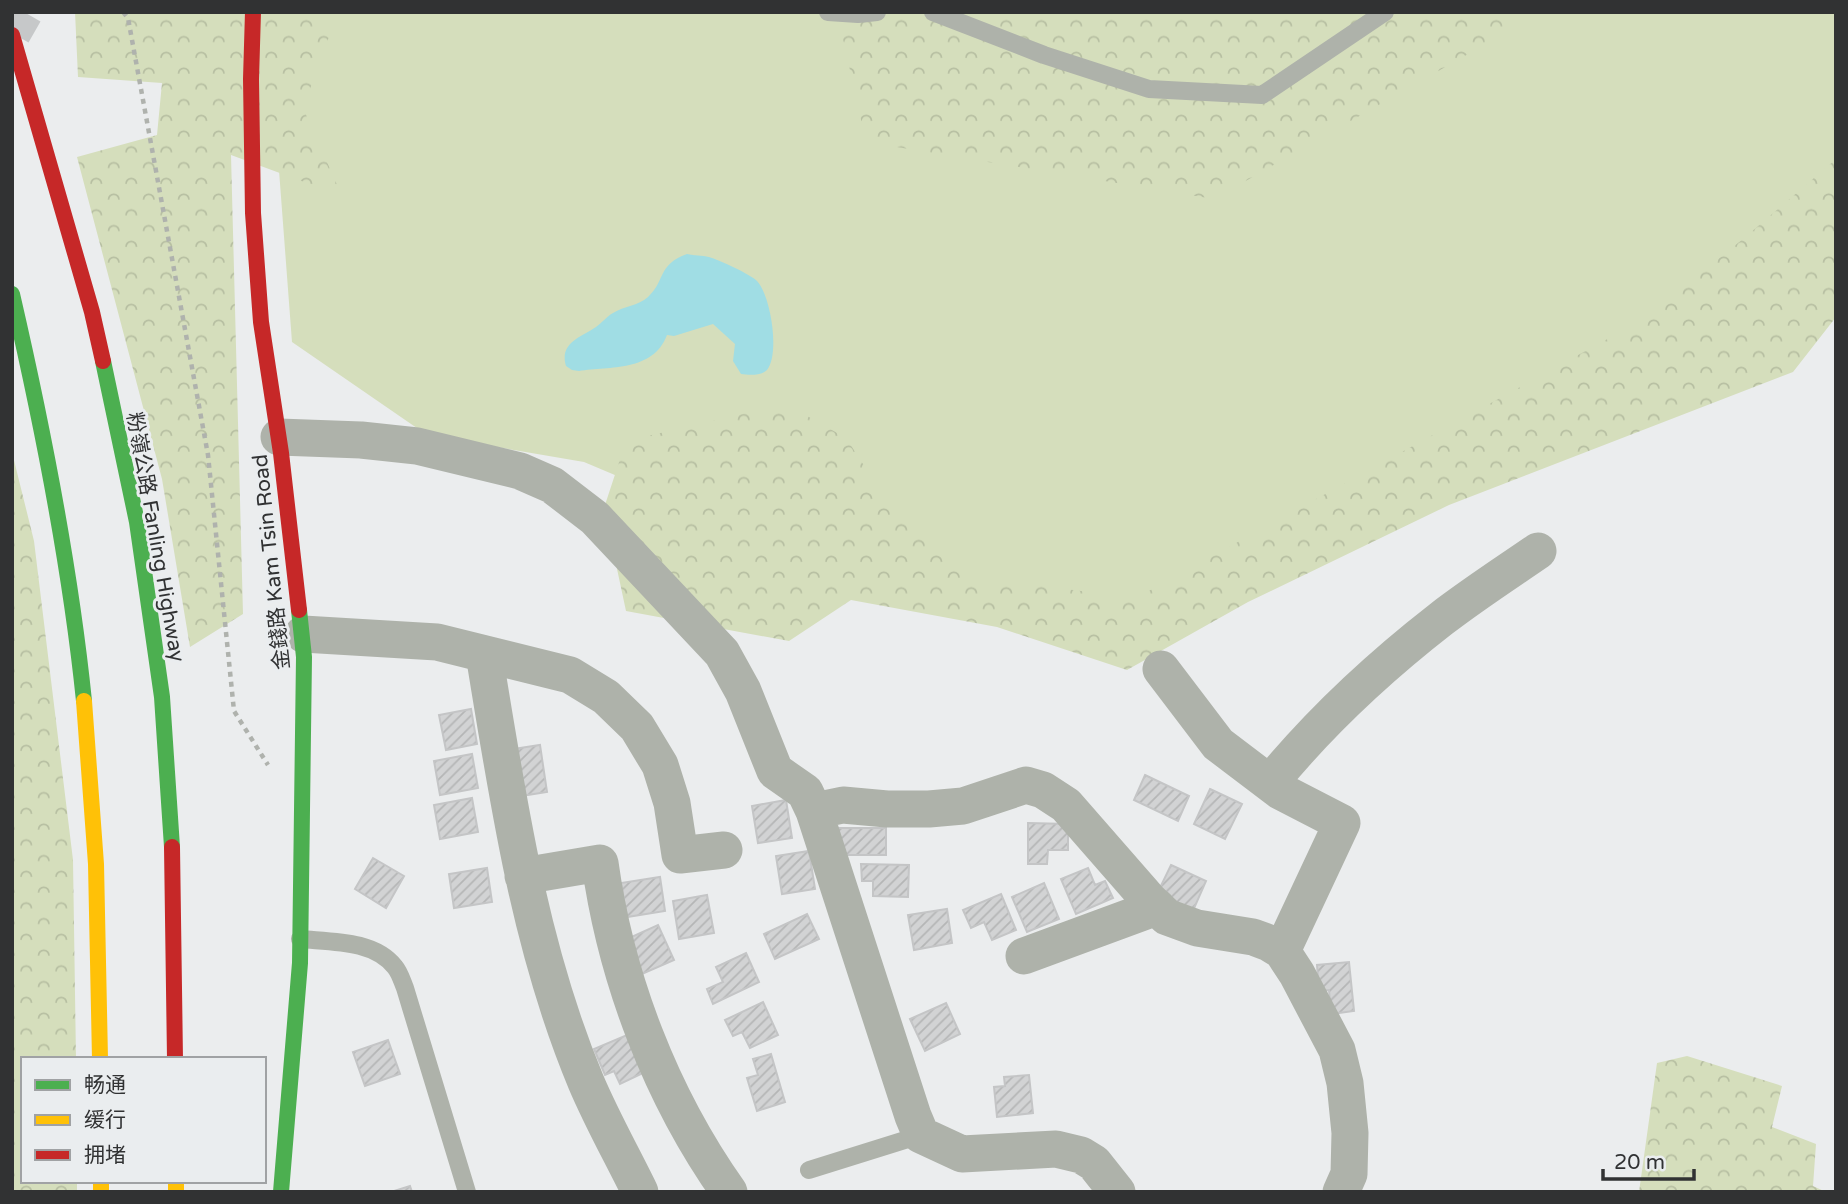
<svg xmlns="http://www.w3.org/2000/svg" width="1848" height="1204" font-family="'Varela Round','Noto Sans SC',sans-serif">
	<defs>
		<pattern id="forest-crowns" width="20" height="18" patternUnits="userSpaceOnUse" patternTransform="scale(1.75)"><rect width="20" height="18" fill="#d5debc"/><path d="M2 6a3 3 0 1 1 6 0M12 15a3 3 0 1 1 6 0" fill="none" stroke="#b7bfa2"/></pattern>
		<pattern id="building-hatch" width="6" height="6" patternUnits="userSpaceOnUse" patternTransform="scale(1.75)"><rect width="6" height="6" fill="#d2d3d4"/><path d="M-1 1l2-2M0 6l6-6M5 7l2-2" fill="none" stroke="#b5b6b6"/></pattern>
	</defs>
	<rect width="100%" height="100%" fill="#ebedee"/>
	<path fill="#d5debc" d="M267,12H1836V248L1136,623L859,578L584,462L427,435L292,342Z"/>
	<path fill="url(#forest-crowns)" d="M75,12H338L303,108L342,196L231,155L243,614L190,647L162,479L77,157L157,135L162,83L78,77Z
		M837,12H1542L1214,199L866,142Z
		M1836,159V317L1793,372L1449,505L1248,602L1127,670L997,627L851,600L789,641L626,611L604,508L626,441L786,404L846,438L895,513L971,577L1136,598L1642,320L1743,239Z
		M12,452L34,541L73,860L76,1059H23V1181H77V1192H12Z
		M1687,1056L1782,1086L1772,1127L1816,1144L1813,1186L1826,1192H1639L1657,1063Z"/>
	<path fill="#a0dde4" d="M687,254C694,256 702,255 709,257C719,260 750,274 757,281C771,296 780,354 767,370C761,376 749,375 741,374L733,361L735,344L713,324L674,336L667,335C653,372 610,366 579,371L572,370L566,366C559,343 581,337 596,327C602,323 607,316 613,313C624,306 638,306 648,297C666,280 657,265 687,254Z"/>
	<path fill="url(#building-hatch)" stroke="#c4c5c6" stroke-width="2" d="M471,709L477,744L446,750L439,715Z
		M540,745L547,792L521,796L513,749Z
		M472,754L478,788L440,795L434,761Z
		M1145,775L1189,796L1178,821L1134,800Z
		M1210,789L1242,804L1225,839L1194,824Z
		M472,798L478,832L440,839L434,805Z
		M786,800L792,838L758,843L752,806Z
		M1028,823L1068,824V850H1048L1047,864H1028Z
		M838,828H886V855H838Z
		M809,851L815,889L782,894L776,856Z
		M373,858L404,876L386,908L355,889Z
		M861,864L909,865L908,897L873,896V881H862Z
		M1171,865L1206,881L1192,913L1156,896Z
		M487,868L492,902L454,908L449,874Z
		M1088,868L1095,885L1105,881L1113,898L1076,914L1061,879Z
		M660,877L665,911L627,917L621,883Z
		M1044,883L1059,919L1027,932L1012,897Z
		M1001,894L1016,930L992,940L984,922L971,928L963,910Z
		M707,895L714,933L679,939L673,901Z
		M947,909L952,943L914,950L908,915Z
		M807,914L819,939L775,959L764,934Z
		M658,925L674,960L642,974L627,939Z
		M746,953L759,982L713,1004L707,989L723,982L716,967Z
		M1349,962L1354,1011L1331,1014L1329,990L1319,991L1317,965Z
		M763,1002L778,1035L750,1048L742,1032L733,1036L725,1020Z
		M946,1003L960,1034L925,1051L910,1019Z
		M627,1035L643,1073L620,1084L614,1071L605,1075L594,1049Z
		M388,1040L400,1074L365,1086L353,1052Z
		M771,1054L785,1102L757,1111L747,1078L758,1075L753,1059Z
		M1029,1075L1033,1113L997,1117L994,1087L1005,1086L1004,1077Z
		M410,1186L412,1192H391Z"/>
	<g fill="none" stroke-linecap="round" stroke-linejoin="round">
		<path stroke="#c6c8c9" stroke-width="38" stroke-dasharray="38 19" stroke-linecap="butt" d="M12,33L24,12"/>
		<path stroke="#afb2ad" stroke-width="4.5" stroke-dasharray="5 5" stroke-linecap="butt" d="M123,12L128,18L208,455L234,711L268,765"/>
		<path stroke="#aeb2aa" stroke-width="18" d="M828,12L858,14L877,12
			M933,12L1044,55L1149,89L1262,95L1385,12
			M300,939C332,942 374,940 395,967C400,973 402,981 405,988L467,1192
			M809,1170L921,1135"/>
		<path stroke="#aeb2aa" stroke-width="37" d="M279,437L361,440L417,446L520,471L552,485L595,518L722,653L743,691L775,771L805,792L814,811L913,1116L921,1135L962,1154L1056,1149L1081,1155L1094,1163L1117,1192
			M303,634L437,642L570,675L606,697L637,727L660,765L672,803L680,855L724,850
			M484,654C508,799 529,946 586,1082C602,1120 622,1155 640,1192
			M1161,669L1218,744L1280,791L1342,823L1282,951
			M1270,783C1320,722 1378,668 1441,619C1472,595 1506,573 1538,551
			M814,811L843,805L887,809H929L963,806L1026,785L1043,790L1066,805L1149,900L1167,917L1197,928L1253,937L1269,943L1282,951L1297,974L1337,1050L1345,1083L1350,1133L1349,1174L1341,1192
			M523,876L600,863C616,979 661,1096 729,1192
			M1024,956L1157,907"/>
		<path stroke="#4caf50" stroke-width="16" d="M12,294C43,428 70,564 84,701
			M103,361L137,522L162,697L172,847
			M281,1192L300,963L304,657L299,610"/>
		<path stroke="#ffc107" stroke-width="16" d="M84,701L96,864L100,1059
			M101,1181V1192
			M176,1181V1192"/>
		<path stroke="#c62828" stroke-width="16" d="M253,12L251,79L253,213L261,322L281,453L299,610
			M12,35L92,312L103,361
			M172,847L175,1059"/>
	</g>
	<g text-anchor="middle" stroke-width="6" stroke-linejoin="round" paint-order="stroke">
		<g font-size="21" fill="#313233" stroke="#eaedef">
			<text transform="translate(156 537) rotate(80)" y="7">粉嶺公路 Fanling Highway</text>
			<text transform="translate(271 562) rotate(-96)" y="7">金錢路 Kam Tsin Road</text>
		</g>
	</g>
	<rect width="1848" height="1204" fill="none" stroke="#313233" stroke-width="28"/>
	<rect x="21" y="1057" width="245" height="126" fill="#eaedef" stroke="#a0a2a4" stroke-width="2"/>
	<rect x="35" y="1080" width="35" height="10" fill="#4caf50" stroke="#a0a2a4" stroke-width="2"/>
	<text x="84" y="1092" font-size="21" fill="#313233">畅通</text>
	<rect x="35" y="1115" width="35" height="10" fill="#ffc107" stroke="#a0a2a4" stroke-width="2"/>
	<text x="84" y="1127" font-size="21" fill="#313233">缓行</text>
	<rect x="35" y="1150" width="35" height="10" fill="#c62828" stroke="#a0a2a4" stroke-width="2"/>
	<text x="84" y="1162" font-size="21" fill="#313233">拥堵</text>
	<path d="M1603 1169v10h91v-10" fill="none" stroke="#313233" stroke-width="3.5"/>
	<text x="1614" y="1169" font-size="21" fill="#313233" stroke="#eaedef" stroke-width="5" paint-order="stroke">20 m</text>
</svg>
